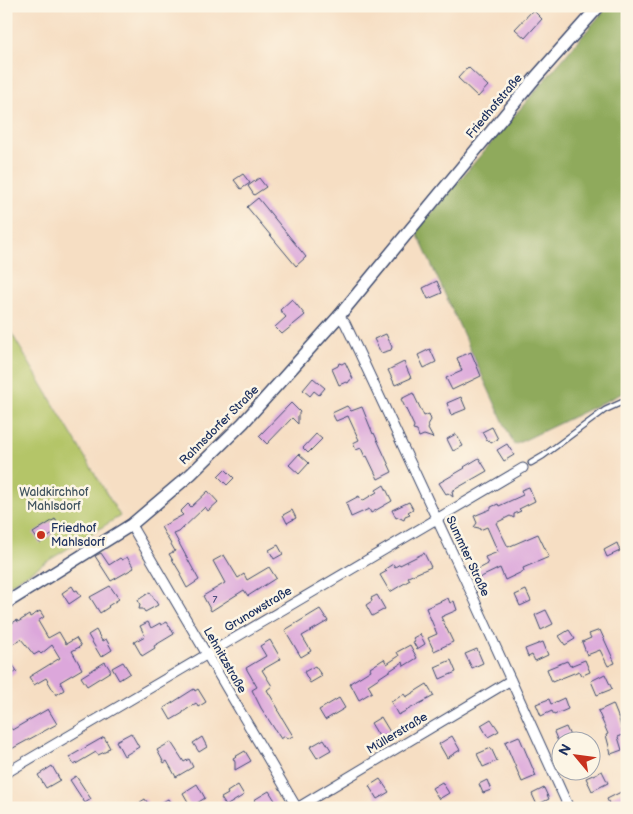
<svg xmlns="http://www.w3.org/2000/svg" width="633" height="814" font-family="'Balsamiq Sans',sans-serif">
	<rect width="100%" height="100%" fill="#fcf5e5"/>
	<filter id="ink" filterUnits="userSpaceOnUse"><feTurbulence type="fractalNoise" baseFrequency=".02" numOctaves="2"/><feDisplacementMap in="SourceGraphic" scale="10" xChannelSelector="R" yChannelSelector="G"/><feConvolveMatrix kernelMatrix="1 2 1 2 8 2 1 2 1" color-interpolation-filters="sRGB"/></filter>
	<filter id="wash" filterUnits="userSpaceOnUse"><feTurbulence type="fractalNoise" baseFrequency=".0096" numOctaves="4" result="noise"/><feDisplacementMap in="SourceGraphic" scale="20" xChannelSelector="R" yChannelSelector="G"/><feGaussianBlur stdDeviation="1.12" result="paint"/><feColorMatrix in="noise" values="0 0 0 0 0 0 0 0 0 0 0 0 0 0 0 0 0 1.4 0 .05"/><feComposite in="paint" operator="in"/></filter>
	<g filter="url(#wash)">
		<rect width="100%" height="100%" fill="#f6dec3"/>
		<path fill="#b4c568" stroke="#687a63" d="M6,324L120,516L6,587Z"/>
		<path fill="#8faa5c" stroke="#556c5d" d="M608,6H627V391L514,445L416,231Z"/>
		<g id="blocks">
			<path fill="#dca7db" d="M533,10L542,19L525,38L515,29Z
				M468,67L488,86L478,97L458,78Z
				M243,174L250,183L241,189L234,180Z
				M259,178L266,187L254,195L248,186Z
				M258,198L306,257L296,266L247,207Z
				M437,281L442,293L428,299L423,288Z
				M292,299L305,315L282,334L275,327L286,317L280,310Z
				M386,334L392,347L391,350L381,353L374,339Z
				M430,349L436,362L424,368L418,355Z
				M471,352L481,376L452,390L446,378L462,371L457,358Z
				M345,362L353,379L350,380L348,383L346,382L339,385L332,369L338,366L339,363L342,364Z
				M404,362L411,378L395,385L388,370Z
				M313,378L325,388L319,395L314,391L310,396L303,390Z
				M413,393L424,416L429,414L431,420L428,425L429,427L428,429L433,438L424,435L419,437L417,431L413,430L414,426L401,399Z
				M461,397L466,409L451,415L447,403Z
				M291,403L300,412L298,415V424L292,418L267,444L259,436Z
				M347,406L351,411L362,407L373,434L374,433L392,472L378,479L367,456L365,457L361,448L356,450L353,443L359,440L348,416L336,421L332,413Z
				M492,427L498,439L491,443L489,440L487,441L482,432Z
				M316,434L322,439L308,453L303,448Z
				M456,434L463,446L453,451L447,439Z
				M507,444L514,455L504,461L497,450Z
				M299,454L309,463L299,474L289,465Z
				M479,458L487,471L452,491L453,497L448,493L446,494L439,483L465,468L464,467Z
				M225,469L234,478L227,485L218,476Z
				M384,485L392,501L371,513L369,509L351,517L346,503L359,496L362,501L377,492L376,490Z
				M529,487L535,501L519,509L521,511L514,514V518L510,516L496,523L508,547L538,534L549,557L523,568L524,571L505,580L500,568L479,578L475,571L488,564L485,557L498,552L487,527L480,530L479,528L474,527L477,523L474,516L491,509V507L498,504L499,506L523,495L521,490Z
				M208,491L218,502L208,511L205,507L179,532L174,534L199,580L187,588L180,575L181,574L169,554L175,551L161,527L183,515L180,512L188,504L191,507Z
				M409,502L413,509L408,512L410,514L405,516L404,520L398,517L396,518L392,510Z
				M292,510L296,518L287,523L283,515Z
				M55,519L61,528L40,543L33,533Z
				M617,543L620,551L607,557L604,550Z
				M278,545L283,554L274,559L269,550Z
				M101,553L109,565L120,558L122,560L127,557L134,568L111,581L95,556Z
				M424,553L431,567L408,577L410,580L390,592L380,575L387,571L385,569L393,564L395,567L400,564V565Z
				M224,555L238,578L244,574L247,580L269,567L276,578L248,596L244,590L211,611L203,596L225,583L213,561Z
				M72,586L75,591L77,590L81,596L69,604L62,593Z
				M110,586L119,599L108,606L109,607L100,613L90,597Z
				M526,590L531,601L520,606L515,595Z
				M150,592L158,605L145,612L143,609H139L140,605L138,600Z
				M377,595L385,609L372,616L366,605L372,601L371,598Z
				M448,598L450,603L454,601L457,610L441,617L453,642L434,651L428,638L437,634L426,608Z
				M320,609L328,621L302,636L311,651L301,657L285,630Z
				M546,610L553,624L541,630L535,615Z
				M40,611L44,617L38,621L48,638L59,632L66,644L76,638L81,646L72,651L82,669L60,682L64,690L56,695L46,678L34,685L29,677L60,658L52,645L41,654L39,652L34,655L21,639L11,645L6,637V627L17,620L18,622L29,615L30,617Z
				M148,622L151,628L160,623L161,625L167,622L174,634L154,646L155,648L142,656L134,642L145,636L140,626Z
				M96,630L102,641L106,639L112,650L101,657L88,635Z
				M569,630L575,639L565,645L559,636Z
				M600,630L615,663L608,666L600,650L587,655L582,642L591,638L589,634Z
				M420,634L425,644L417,649L413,642L415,641L413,638Z
				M270,640L281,659L262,670L272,686L267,690L279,710L278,711L293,736L287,739L285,736L281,739L261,708L252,690L257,687L246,668L266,656L260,646Z
				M543,642L548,655L535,661L532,655L528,657L525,649Z
				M410,645L417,658L404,666L403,662L368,685L372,692L359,700L350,683L371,670L370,668L384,659L387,664L399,656L397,652Z
				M477,649L483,663L472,668L465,654Z
				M6,655L17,671L6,679Z
				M451,660L456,672L440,679L435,667Z
				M585,660L590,672L581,676L579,671L552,682L547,669L567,661L570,666Z
				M105,662L111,671L87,686L81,677Z
				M123,662L130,673L119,680L112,668Z
				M315,666L322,676L310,683L304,672Z
				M605,674L612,689L597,695L591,681Z
				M427,684L434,696L398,715L391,702L404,694L406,697Z
				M194,689L195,691L198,689L206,702L198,707L196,703L183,712V713L171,720L164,708Z
				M339,698L345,708L325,720L319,710Z
				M564,698L568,709L554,715L552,711L541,716L536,704L549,699L551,704Z
				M613,704L619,719L623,735L618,737L622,750L611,754L606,735L608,734L598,711Z
				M48,709L57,724L6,752V720L12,730Z
				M381,717L390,732L380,738L371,723Z
				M491,719L499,731L488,737L481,725Z
				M566,727L571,738L564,742H560L559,744L554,732Z
				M131,733L139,747L124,756L116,741Z
				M452,736L460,750L447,758L439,744Z
				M519,736L536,776L522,782L505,742Z
				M104,737L110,748L107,749V751L98,755L96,752L74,765L69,757Z
				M202,737L207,747L199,752L193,743Z
				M324,739L331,750L317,758L310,747Z
				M171,742L184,762L189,759L193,767L176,777L167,761L164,763L157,750Z
				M491,748L497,761L483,767L477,754Z
				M245,751L251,761L235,770V762L233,758Z
				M52,766L60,780L46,788L38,775Z
				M602,771L608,783L592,791L586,778Z
				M76,776L91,799L85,803L70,780Z
				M380,779L389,792L377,799L369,786Z
				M487,780L491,790L483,793L479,784Z
				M442,782L449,793L439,799L432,788Z
				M197,784L205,798L191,807L183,793Z
				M238,785L244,795L226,806L221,798L228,794L227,792Z
				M544,788L549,799L537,805L532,794Z
				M269,791L276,802L266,808H259L254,800Z
				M621,792L627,804V808H611L607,799Z
				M145,799L151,808H131Z
				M168,799L173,808H152Z"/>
		</g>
	</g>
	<g filter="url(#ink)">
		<use href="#blocks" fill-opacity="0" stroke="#3c496d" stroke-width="1"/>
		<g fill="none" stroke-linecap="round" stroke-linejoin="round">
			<g stroke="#3c496d" stroke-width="7">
				<path id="service" d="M531,463L543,456L605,410L627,400"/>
			</g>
			<g stroke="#3c496d" stroke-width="11">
				<path id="minor" d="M339,316L345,323L358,350L474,599L569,808
					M131,525L297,808
					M6,773L523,468
					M297,808L511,680"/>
			</g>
			<g stroke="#3c496d" stroke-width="14">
				<path id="tertiary" d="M6,603L131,525L191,474L243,423L339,316L536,77L599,6"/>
			</g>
			<use href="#service" stroke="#fff" stroke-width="4.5"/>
			<use href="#minor" stroke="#fff" stroke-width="9"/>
			<use href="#tertiary" stroke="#fff" stroke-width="11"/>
		</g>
	</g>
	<circle fill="#c8321e" stroke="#fcf5e5" stroke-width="2" cx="41" cy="535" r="5"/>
	<g text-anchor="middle" stroke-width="5" stroke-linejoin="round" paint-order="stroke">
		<g font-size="10" fill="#4b4d7d">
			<text x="215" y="603">7</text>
		</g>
		<g font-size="12" fill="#1b2f5e" stroke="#fcf5e5">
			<text transform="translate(494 106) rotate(-50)" y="4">Friedhofstraße</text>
			<text transform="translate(219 425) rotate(-45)" y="4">Rahnsdorfer Straße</text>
			<text transform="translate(468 556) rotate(65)" y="4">Summter Straße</text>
			<text transform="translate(258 609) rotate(-31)" y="4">Grunowstraße</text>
			<text transform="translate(225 660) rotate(60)" y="4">Lehnitzstraße</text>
			<text transform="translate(397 733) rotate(-31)" y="4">Müllerstraße</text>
		</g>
		<g font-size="12" fill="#415460" stroke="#fcf5e5">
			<text x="54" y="496">Waldkirchhof<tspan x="54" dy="14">Mahlsdorf</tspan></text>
		</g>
		<g font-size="12" fill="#1b2f5e" stroke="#fcf5e5" text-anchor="start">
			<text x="51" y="532">Friedhof<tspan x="51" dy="14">Mahlsdorf</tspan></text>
		</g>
	</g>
	<rect width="633" height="814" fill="none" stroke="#fcf5e5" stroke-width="25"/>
	<g transform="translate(576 756) rotate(299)"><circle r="24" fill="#fcf5e5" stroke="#a2a6af"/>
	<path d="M0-4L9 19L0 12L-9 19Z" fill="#c8321e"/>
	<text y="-8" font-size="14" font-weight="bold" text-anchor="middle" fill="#1b2f5e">N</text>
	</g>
</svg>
